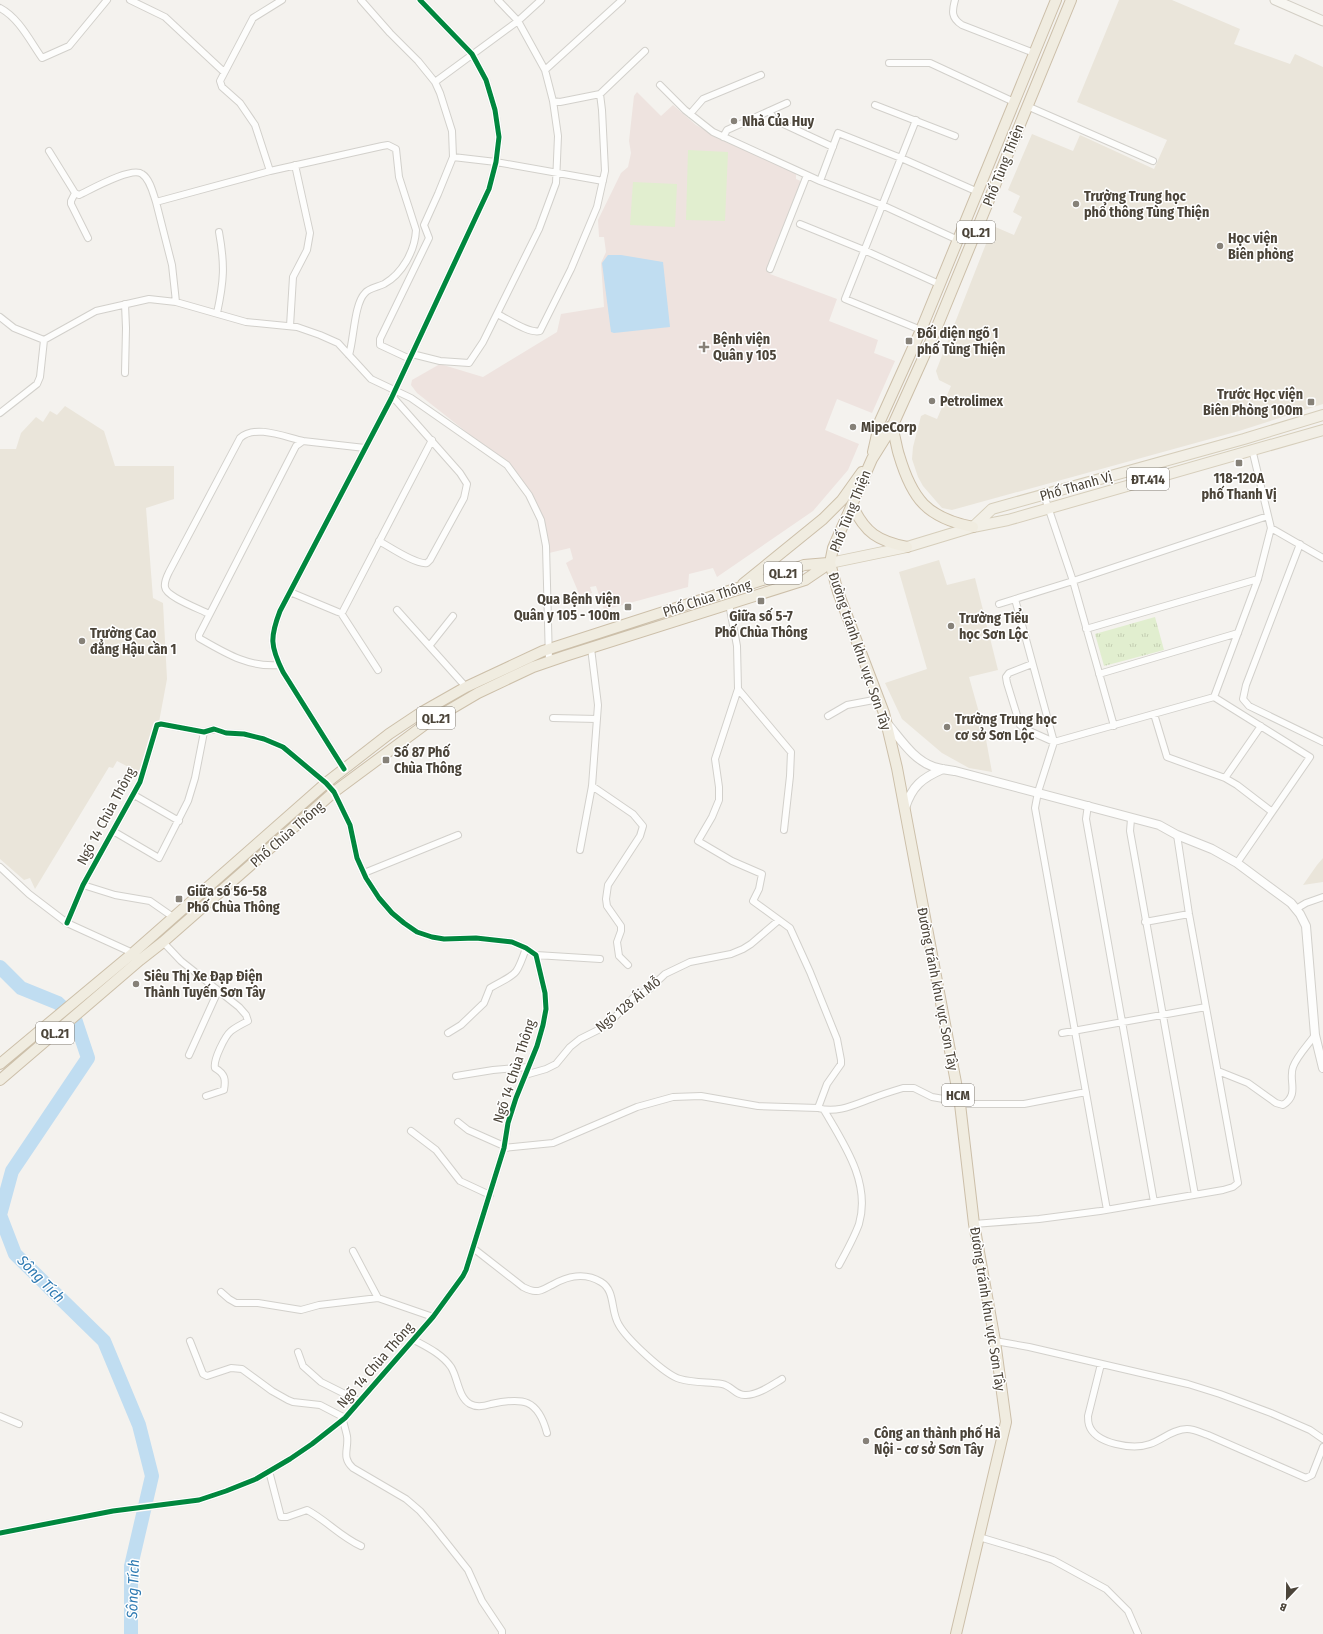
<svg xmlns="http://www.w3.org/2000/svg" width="1323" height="1634" font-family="'Fira Sans Condensed',sans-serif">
	<defs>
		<pattern id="park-tufts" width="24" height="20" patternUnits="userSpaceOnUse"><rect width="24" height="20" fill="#e1eecf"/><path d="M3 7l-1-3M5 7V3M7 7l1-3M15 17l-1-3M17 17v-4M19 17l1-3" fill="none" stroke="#c3cdb2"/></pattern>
	</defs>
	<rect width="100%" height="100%" fill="#f4f2ee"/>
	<path fill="#eae5da" d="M1119,0H1172L1240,29L1234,44L1290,64L1295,54L1323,67V404L1239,431L952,510L942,508L923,486L918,477L912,459L913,447L921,416L925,414L937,419L951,386L939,380L936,371L993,226L1014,235L1022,217L1013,212L1020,196L1008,190L1032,134L1073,151L1080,135L1154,169L1167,140L1077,102Z
		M65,406L104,431L115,466H174V499L146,508L153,598L163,603L167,679L159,722L140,773L117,761L113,768L109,767L35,889L30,878L24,880L0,859V449H16L21,433L36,417L43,422L50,411L57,415Z
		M939,560L947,585L975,578L998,670L969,677L985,734L992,772L969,768L942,753L902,719L885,683L927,669L899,572Z
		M1323,858V882L1303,885L1317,865Z"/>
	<path fill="#eee3df" d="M637,92L661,116L673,105L696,125L710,133L796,173V179L803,182L770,274L837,299L829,321L878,340L874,353L895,361L872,413L837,399L825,430L859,444L848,470L813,511L717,577L713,568L689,574L688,587L604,610L596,586L590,587L592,593L580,596L566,563L573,559L570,548L549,553L543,519L507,464L417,393L411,385L412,380L440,364L483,377L557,332L561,314L604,307L601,263L606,252L604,237H599L598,220L621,173L628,167L631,153L629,141L634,96Z"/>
	<path fill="#e1eecf" d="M688,150L728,152L725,221L686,220Z
		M633,182L677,184L675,227L630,225Z"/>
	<path fill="url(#park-tufts)" d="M1155,617L1164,650L1104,666L1095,634Z"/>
	<path fill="#c0ddf1" d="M608,255H621L663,262L670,327L614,333L611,332L602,263Z"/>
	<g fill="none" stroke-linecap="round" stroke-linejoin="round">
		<path stroke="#c0ddf1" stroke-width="14" d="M0,967L21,988L58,1003L75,1019L88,1058L12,1171L0,1215L15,1254L104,1341L139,1425L152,1476L131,1566V1634"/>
		<g stroke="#d2d0cb" stroke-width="8">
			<path id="minor" d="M130,0L165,17L224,72
				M361,0L390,33L418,61L435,82L440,93L452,131L453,157L438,194L424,225L429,238L380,339V345L410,359
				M498,0L518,21L545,70L553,101L560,102L600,94L645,51
				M955,0C952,11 951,18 962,25L1034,53
				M0,8C19,18 30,41 42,58L69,46L107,0
				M889,63H930L1014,102
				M545,70L622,0
				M435,82L518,21L541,0
				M660,85L685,110L713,132L820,181L882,205L958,240
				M875,105L955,136
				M1027,106L1153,161
				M769,111L775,120L833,147
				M690,114L703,99L761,75
				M916,120L845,299L921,330
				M723,137L727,130L787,103
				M49,151L75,193L79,195C90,190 132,166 142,174C150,179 153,193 156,202
				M453,157L496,162L603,181
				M270,171L382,146L388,145L396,149L399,177L416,230C415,251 402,274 384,284C378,287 369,288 365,293C354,304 354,339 349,355
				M820,181L838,133L901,158L978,192
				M75,193L71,201V204L88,238
				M800,224L864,250L939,284
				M770,269L807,175
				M176,302L172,265L156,202L270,171L255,125L240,103L222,87L220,81L253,18L282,0
				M125,304L126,328L125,373
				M217,313C224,281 225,265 219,232
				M497,314C508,319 529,334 540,331L571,269L597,207L605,171L602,110L600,94
				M0,317L14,328L44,340
				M290,326L293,277L307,250L310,233L295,165
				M44,340L96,311L149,299L176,302L246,322L297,327L320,335L338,343L371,379L411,398L507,465L529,495L541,520L546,546L549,661
				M412,354L440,361L469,363L483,342L539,229L556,183L558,136L553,101
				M0,413L37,384L40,377L44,340
				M1044,495L1073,581L1114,726
				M1271,528L1323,558
				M379,541C390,547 416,565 427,563L430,560L464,498L467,484L460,473L392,396
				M1300,544L1246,685L1243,699L1249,706L1323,742
				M290,592L338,612L341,613L343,611L432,440
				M1015,599L1054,742L1038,792L1035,808L1107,1210
				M729,604L737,646L738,689L715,759L719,787V800L712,817L698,841L732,861L762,874L759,889L753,901L790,928L810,972L837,1039L841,1060V1064L827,1084L818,1108
				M999,604L1073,581L1268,516
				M397,610L466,687
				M341,613L378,670
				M209,614C200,609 166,597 165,587C164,582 167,576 169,572L240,438C255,424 285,437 303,441
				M1086,629L1258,579
				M430,645L453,616
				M1032,664L1009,673L1006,677L1007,683L1020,725L1025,729L1054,742L1214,697L1310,757L1237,863
				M280,665C249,668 225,653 199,638V635L296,446L303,441L365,448
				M1099,674L1238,633
				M738,689L791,752L790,776L784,830
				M1214,697L1258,579L1271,528L1252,449
				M1154,714L1167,757L1225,778L1237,785L1271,811
				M828,716L847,705L879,699
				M553,718L597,719
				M344,769L283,672C270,646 270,637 280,611L391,399L489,189L496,162L499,137L495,110L486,80L472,54L420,0
				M1225,778L1261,726
				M592,786L633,814L643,826L640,836L608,885L606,899L607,906L621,926V931L617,942L619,956L628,965
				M134,795L179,821
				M1088,805L1086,819L1154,1202
				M1131,819L1130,831L1195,1195
				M113,831L159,858L188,801L195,778L204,732
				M580,850L592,786L598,705L591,648
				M0,867L29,894L67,923L135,954
				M364,873L458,835
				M83,885L115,895L150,901L173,917
				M1296,909L1306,903L1323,897
				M1145,922L1189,914
				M163,942L181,961L239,1007L246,1015L248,1021C242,1024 236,1027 231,1031C225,1036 213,1060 215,1068C225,1074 226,1079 224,1090L206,1096
				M536,955L600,959
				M448,1033L461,1025L484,1003L490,988C516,973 516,978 526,948
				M1062,1033L1206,1007
				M189,1055L218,991
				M1218,1071L1248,1083L1276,1103L1283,1105C1300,1094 1288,1081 1293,1067C1297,1056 1308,1045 1315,1035
				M525,1075L546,1069L556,1064L570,1047L580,1039L602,1028L614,1018L633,998L648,990L665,974L690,962L731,954L743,949L751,944L779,920
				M456,1076L493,1070L528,1067
				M824,1110C844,1144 871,1183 859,1224C854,1238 846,1252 839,1265
				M458,1122L468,1130L504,1146
				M411,1131L436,1150L460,1181L490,1195
				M504,1148L553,1143L637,1107L673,1097L701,1096L758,1106L818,1108C837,1114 856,1104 873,1098C883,1094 893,1091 903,1088H914L932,1097L955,1101L960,1104H1024L1086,1092
				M974,1224L1039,1219L1100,1211L1223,1190L1233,1187L1238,1183L1189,914L1177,835
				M473,1248L523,1287C527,1289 531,1291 535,1291C541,1292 547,1287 552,1285C567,1276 585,1272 601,1282C616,1291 610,1311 619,1325C627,1339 665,1375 680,1379C694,1383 708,1382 722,1384C732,1386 736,1396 746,1395C758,1395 772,1385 782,1379
				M353,1251L378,1298
				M221,1292L229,1299L236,1303H258L301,1310L319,1305L378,1298L433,1317
				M414,1340C427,1347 442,1354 451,1367C458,1378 458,1397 470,1404C477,1408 485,1406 491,1404C523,1397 538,1399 547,1433
				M190,1341L203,1374L207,1376L231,1368L242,1369L272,1391L288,1400L293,1402L320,1405L345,1418
				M995,1341L1029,1347L1188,1384L1220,1394L1271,1413L1310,1430L1323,1439
				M298,1352L303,1366L321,1382L359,1401
				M1101,1364L1088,1416C1088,1418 1088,1422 1089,1425C1095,1444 1133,1450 1150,1444C1162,1440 1173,1429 1187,1429C1194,1429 1202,1433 1208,1435L1306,1478L1312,1475L1323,1447
				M0,1416L19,1424
				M343,1420C344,1425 346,1431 347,1436C349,1449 341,1457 353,1468L406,1499L420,1511L434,1527L468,1570L482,1601L502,1631V1634
				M269,1471L281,1517H287L307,1510C326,1520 341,1537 361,1546
				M0,1533L113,1511L199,1500L226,1491L256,1479L290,1459L312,1444L345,1418L433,1317L463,1276L466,1270L504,1148L508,1123L516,1098L537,1046L543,1025L546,1009L545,993L536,955L526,948L512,942L476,938L444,939L432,937L417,932L404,923L392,913L379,898L366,878L357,858L350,825L334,792L326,783L283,747L264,739L244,734L226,733L214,729L204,732L161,724L157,725L140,782L83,885L67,923
				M979,1537L1026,1551L1053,1560L1106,1589L1128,1611L1138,1634"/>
		</g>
		<g stroke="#d2d0cb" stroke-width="10">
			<path id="tertiary" d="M886,722C900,738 913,760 934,767C940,769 948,770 955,771L1159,825L1177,835L1212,849L1237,863L1291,903L1300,914L1306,926L1315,1035L1323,1068
				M905,808C912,786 922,778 943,769"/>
		</g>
		<g stroke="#d3cfc5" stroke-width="11">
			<path id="secondary" d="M1275,0L1323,21"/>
		</g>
		<g stroke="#d6cebb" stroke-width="12">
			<path id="primary" d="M973,527L992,509L1244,439L1323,415
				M830,563L907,547L973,527L1008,520L1323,430"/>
		</g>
		<g stroke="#ccbfa9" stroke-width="12">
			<path id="trunk" d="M891,426C895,433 896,446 899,455C912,499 927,518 973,527
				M873,452L880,421L921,330L1056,0
				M852,505C865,533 878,541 907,547
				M743,584L823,519L842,500L862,472
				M0,1064L133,953L326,783L389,734L422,712L466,687L543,651L781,574L804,565L828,563
				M0,1080L140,960L163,942L334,792L427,723L478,693L533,667L565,656L805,580L830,563
				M956,1634L1006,1422L995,1341L974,1224L960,1104L897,768L884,713L838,592L830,563L833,548L872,459L892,427L934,334L1071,0"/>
		</g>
		<use href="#minor" stroke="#fdfdfc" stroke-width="6"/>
		<use href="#tertiary" stroke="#fdfdfc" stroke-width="8"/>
		<use href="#secondary" stroke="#f7f6f1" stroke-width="9"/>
		<use href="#primary" stroke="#f2efe6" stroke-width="10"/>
		<use href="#trunk" stroke="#f0ece0" stroke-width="10"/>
		<g stroke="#fff" stroke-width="8">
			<path id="cycleway" d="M344,769L283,672C270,646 270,637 280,611L391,399L489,189L496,162L499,137L495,110L486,80L472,54L420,0
				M0,1533L113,1511L199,1500L226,1491L256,1479L290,1459L312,1444L345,1418L433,1317L463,1276L466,1270L504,1148L508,1123L516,1098L537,1046L543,1025L546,1009L545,993L536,955L526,948L512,942L476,938L444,939L432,937L417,932L404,923L392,913L379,898L366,878L357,858L350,825L334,792L326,783L283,747L264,739L244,734L226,733L214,729L204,732L161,724L157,725L140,782L83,885L67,923"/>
		</g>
		<use href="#cycleway" stroke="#00873e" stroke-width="5"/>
	</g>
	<g fill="#868178" stroke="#fff" stroke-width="1.5">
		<circle cx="734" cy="121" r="4"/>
		<circle cx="1076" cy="204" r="4"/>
		<circle cx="1220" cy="246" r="4"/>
		<rect x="905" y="337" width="8" height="8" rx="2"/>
		<path d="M702 341h4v4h4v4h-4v4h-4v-4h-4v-4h4z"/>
		<circle cx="932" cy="401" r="4"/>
		<rect x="1307" y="398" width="8" height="8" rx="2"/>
		<circle cx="853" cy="427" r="4"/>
		<rect x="1235" y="459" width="8" height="8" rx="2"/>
		<rect x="757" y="597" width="8" height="8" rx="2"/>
		<rect x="624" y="603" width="8" height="8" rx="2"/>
		<circle cx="951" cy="626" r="4"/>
		<circle cx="82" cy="641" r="4"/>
		<circle cx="947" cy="727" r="4"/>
		<rect x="382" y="756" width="8" height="8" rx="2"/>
		<rect x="175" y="895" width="8" height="8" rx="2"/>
		<circle cx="136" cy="984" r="4"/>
		<circle cx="866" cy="1441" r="4"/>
	</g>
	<g text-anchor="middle" stroke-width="3" stroke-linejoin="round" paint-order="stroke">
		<g fill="#fff" stroke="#817c74" stroke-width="1">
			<rect x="957" y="221" width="38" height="22" rx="3"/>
			<rect x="1127" y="468" width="42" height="22" rx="3"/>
			<rect x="764" y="562" width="38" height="22" rx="3"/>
			<rect x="417" y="707" width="38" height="22" rx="3"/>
			<rect x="36" y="1022" width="38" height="22" rx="3"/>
			<rect x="942" y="1084" width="32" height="22" rx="3"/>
		</g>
		<g font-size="13" font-weight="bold" fill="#4b4439">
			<text x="976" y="237">QL.21</text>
			<text x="1148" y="484">ĐT.414</text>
			<text x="783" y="578">QL.21</text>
			<text x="436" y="723">QL.21</text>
			<text x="55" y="1038">QL.21</text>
			<text x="958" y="1100">HCM</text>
		</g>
		<g font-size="14" font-weight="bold" fill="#4b4439" stroke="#fff" text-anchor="start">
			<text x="742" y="126">Nhà Của Huy</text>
			<text x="1084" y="201">Trường Trung học<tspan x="1084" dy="16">phổ thông Tùng Thiện</tspan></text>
			<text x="1228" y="243">Học viện<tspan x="1228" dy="16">Biên phòng</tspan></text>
			<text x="917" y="338">Đối diện ngõ 1<tspan x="917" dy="16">phố Tùng Thiện</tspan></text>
			<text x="713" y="344">Bệnh viện<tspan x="713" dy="16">Quân y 105</tspan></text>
			<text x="1303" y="399" text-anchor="end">Trước Học viện<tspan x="1303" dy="16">Biên Phòng 100m</tspan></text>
			<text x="940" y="406">Petrolimex</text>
			<text x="861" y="432">MipeCorp</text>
			<text x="1239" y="483" text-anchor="middle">118-120A<tspan x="1239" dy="16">phố Thanh Vị</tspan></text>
			<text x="620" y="604" text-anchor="end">Qua Bệnh viện<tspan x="620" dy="16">Quân y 105 - 100m</tspan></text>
			<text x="761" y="621" text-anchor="middle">Giữa số 5-7<tspan x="761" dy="16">Phố Chùa Thông</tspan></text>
			<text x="959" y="623">Trường Tiểu<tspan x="959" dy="16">học Sơn Lộc</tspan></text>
			<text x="90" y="638">Trường Cao<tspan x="90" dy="16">đẳng Hậu cần 1</tspan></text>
			<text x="955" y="724">Trường Trung học<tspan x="955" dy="16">cơ sở Sơn Lộc</tspan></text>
			<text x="394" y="757">Số 87 Phố<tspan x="394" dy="16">Chùa Thông</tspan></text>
			<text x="187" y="896">Giữa số 56-58<tspan x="187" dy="16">Phố Chùa Thông</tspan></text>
			<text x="144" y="981">Siêu Thị Xe Đạp Điện<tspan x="144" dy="16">Thành Tuyến Sơn Tây</tspan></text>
			<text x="874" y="1438">Công an thành phố Hà<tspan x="874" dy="16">Nội - cơ sở Sơn Tây</tspan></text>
		</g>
		<g font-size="14" fill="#4b4439" stroke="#fff">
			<text transform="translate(1003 165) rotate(-68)" y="5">Phố Tùng Thiện</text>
			<text transform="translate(1076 486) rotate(-16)" y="5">Phố Thanh Vị</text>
			<text transform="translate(850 511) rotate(-68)" y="5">Phố Tùng Thiện</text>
			<text transform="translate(707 598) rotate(-18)" y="5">Phố Chùa Thông</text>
			<text transform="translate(860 651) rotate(71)" y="5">Đường tránh khu vực Sơn Tây</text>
			<text transform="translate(106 816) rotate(-62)" y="5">Ngõ 14 Chùa Thông</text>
			<text transform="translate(287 834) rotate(-41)" y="5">Phố Chùa Thông</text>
			<text transform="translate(938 989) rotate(79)" y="5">Đường tránh khu vực Sơn Tây</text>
			<text transform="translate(628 1004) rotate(-39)" y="5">Ngõ 128 Ái Mỗ</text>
			<text transform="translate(514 1071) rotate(-72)" y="5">Ngõ 14 Chùa Thông</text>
			<text transform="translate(988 1309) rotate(81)" y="5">Đường tránh khu vực Sơn Tây</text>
			<text transform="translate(375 1365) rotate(-49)" y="5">Ngõ 14 Chùa Thông</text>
		</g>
		<g font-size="15" font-style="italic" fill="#2e7ab2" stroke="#fff">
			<text transform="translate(41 1279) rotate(45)" y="5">Sông Tích</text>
			<text transform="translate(133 1589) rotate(-88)" y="5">Sông Tích</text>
		</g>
	</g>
	<g transform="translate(1287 1598) rotate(202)" stroke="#ffffff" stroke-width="3" paint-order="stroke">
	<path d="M0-3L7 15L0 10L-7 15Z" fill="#4b4439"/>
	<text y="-6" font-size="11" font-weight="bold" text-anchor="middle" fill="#4b4439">B</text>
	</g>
</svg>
